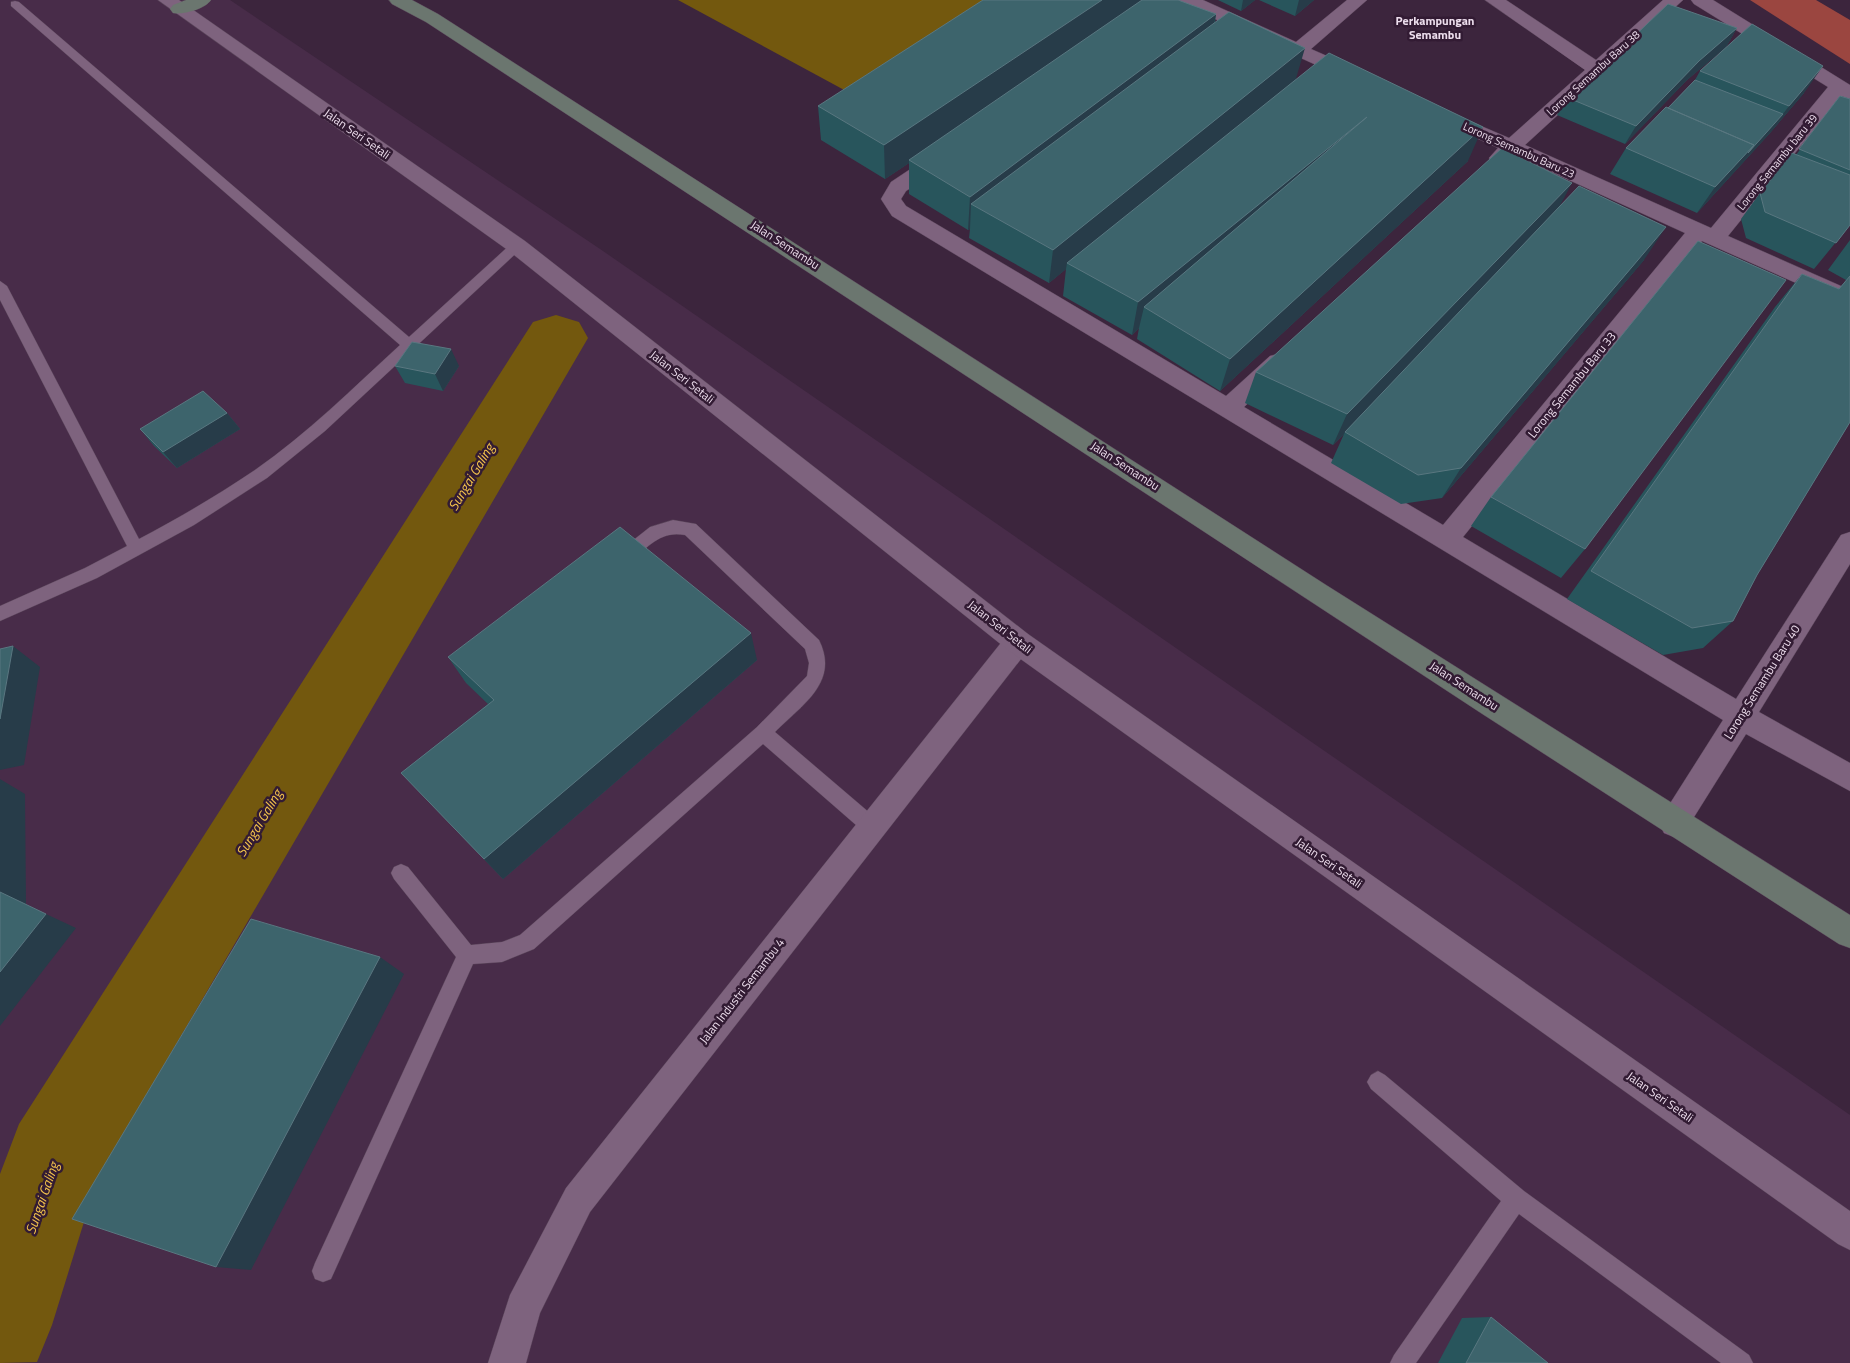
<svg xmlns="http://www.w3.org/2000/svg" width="1850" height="1363" font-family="'Titillium Web',sans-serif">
	<rect width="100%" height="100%" fill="#3c253d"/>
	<path fill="#482c49" d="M0,0H230L603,251L1850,1115V1363H0Z"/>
	<path fill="#9b4640" d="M1750,0H1816L1850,20V64Z"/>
	<path fill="#73580e" d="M678,0H990L859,98Z"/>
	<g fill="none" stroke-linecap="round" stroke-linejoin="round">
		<path fill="#73580e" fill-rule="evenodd" d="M556,315L579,322L588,338L97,1180L52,1325L37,1362L0,1363V1174L19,1124L533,322Z"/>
		<g stroke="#584358" stroke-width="1">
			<path id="service" d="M15,1L19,2L409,337L512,243H522L524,246L325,431L267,478L194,525L97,578L0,621V606L85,568L127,546L0,300V281L7,286L139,539C179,518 218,495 255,470C307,434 353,388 400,345L11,6V2Z
				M673,520L696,524L819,640C840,682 802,705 775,732L878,820L880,826L878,832L871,835L864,832L763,744L534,949L502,962L473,964L331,1279L323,1282L315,1279L312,1271L315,1263L456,957L394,879L391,873L394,867L401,864L408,867L471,945L502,942L520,935L757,727L807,676L809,663L805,649L685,535C660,530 647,548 629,563L623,565L617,563L615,558L617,553L650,527Z
				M1378,1071L1385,1075L1524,1191L1749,1355L1753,1363H1721L1519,1214L1416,1363H1390L1394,1355L1501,1201L1371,1089L1367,1082L1371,1075Z"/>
		</g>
		<g stroke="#584358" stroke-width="1">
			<path id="minor" d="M1179,0H1203L1296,42L1347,0H1367L1311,49L1361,71L1363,75L1361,79H1347L1182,4Z
				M1485,0H1506L1596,60L1663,0H1683L1525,145L1711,228L1828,87L1694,4L1691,0H1713L1850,85V99L1841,96L1728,236L1850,290V307L1702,241L1463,537L1736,699L1841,535L1850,532V564L1759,712L1850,763V791L1746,734L1684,833L1674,837L1664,833L1659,823L1664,813L1723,720L892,216L881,199L891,182L933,154L940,153L947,154L950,159L947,164L906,191L901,199L906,206L1226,396L1270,356L1278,354L1286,356L1290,362L1286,368L1244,407L1443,525L1685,233L1514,155C1506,162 1502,165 1492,163L1489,158L1498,148L1439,121L1436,117L1439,113L1446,111L1509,138L1585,70Z
				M1018,631L1028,634L1031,642L1028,650L590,1212L540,1313L526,1363H488L510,1295L566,1188L1008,634Z"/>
		</g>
		<g stroke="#584358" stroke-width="1">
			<path id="tertiary" d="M158,0H179L525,241L1028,634L1850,1211V1250L1838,1244L1008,650L509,251Z"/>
		</g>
		<g stroke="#584358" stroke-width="1">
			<path id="secondary" d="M186,0H211C205,9 183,15 173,13L170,9L173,5Z
				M389,0H412L438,14L1326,585L1850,915V948L1839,944L1484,715L426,22L392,4Z"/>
		</g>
		<use href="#service" fill="#7e637e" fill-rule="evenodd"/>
		<use href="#minor" fill="#7e637e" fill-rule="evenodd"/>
		<use href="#tertiary" fill="#7e637e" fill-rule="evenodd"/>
		<use href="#secondary" fill="#6b766f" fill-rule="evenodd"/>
	</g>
	<path fill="#28555c" d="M1218,0H1255L1241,11Z
		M1259,0H1314L1295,16Z
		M1216,14L1215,23L1295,80L1468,161L1220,391L1137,339L1139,328L1132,335L1063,296L1066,269L1049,283L969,238L970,229L968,230L909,194V163L885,179L821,140L818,106Z
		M1737,28L1726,47L1687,80L1625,144L1557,115L1566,97Z
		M1700,71L1804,93L1770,133L1697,213L1610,174L1626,148L1668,108L1695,80Z
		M1840,96L1850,99V225L1814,269L1746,238L1741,219L1760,193L1796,155Z
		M1558,208L1644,260L1442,498L1401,504L1331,463L1344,434L1333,445L1245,403L1256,372Z
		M1850,240V422L1757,575L1733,621L1703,648L1663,655L1567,599L1775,307L1802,274L1839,289L1846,280L1828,270Z
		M395,366H459L443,391L405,383Z
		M227,413L240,429L177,468L154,446L140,429Z
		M1491,497L1585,549L1561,578L1471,526Z
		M448,657L757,660L503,879L401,773L488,704L466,683Z
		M1491,1317L1548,1363H1438L1462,1318Z"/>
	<path fill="#273c49" d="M1102,0H1147L909,160V163L885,179L884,145Z
		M1243,0H1255L1241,11Z
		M1299,0H1314L1295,16Z
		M1216,14L1209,49L971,204L970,229L968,230L970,197Z
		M1737,28L1726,47L1687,80L1625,144L1636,126L1699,61Z
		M1305,48L1295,82L1067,263L1066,269L1049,283L1053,250Z
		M1823,66L1804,93L1770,133L1697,213L1715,187L1754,145L1783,114L1789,106Z
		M1367,117L1144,307L1139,328L1132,335L1138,302Z
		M1483,127L1468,161L1220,391L1230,359Z
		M1572,183L1554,217L1345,432L1344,434L1333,445L1347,414Z
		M1666,227L1644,260L1442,498L1461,468Z
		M451,349L459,366L443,391L435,374Z
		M227,413L240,429L177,468L163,452Z
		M751,633L757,660L503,879L484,859Z
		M13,646L40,667L24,765L0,770V719Z
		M0,779L25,794L26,905L0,892Z
		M46,914L76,928L0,1026V972Z
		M380,957L404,974L251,1270L216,1267Z"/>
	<path fill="#3d646c" stroke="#597780" d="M983,0H1102L884,145L818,106Z
		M1142,0H1178L1216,14L970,197L909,160Z
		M1668,4L1737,28L1699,61L1636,126L1566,97L1604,65Z
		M1229,12L1305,48L1053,250L971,204Z
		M1752,24L1823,66L1789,106L1700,71Z
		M1329,53L1483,127L1230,359L1144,307L1367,117L1138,302L1067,263Z
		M1695,80L1783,114L1748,153L1754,145L1668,108Z
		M1840,96L1850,99V170L1799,149Z
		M1666,107L1754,145L1715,187L1626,148Z
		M1502,148L1572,183L1347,414L1256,372Z
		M1792,153L1850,175V225L1836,243L1765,212L1760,193Z
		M1579,186L1666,227L1461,468L1418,475L1345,432Z
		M1698,241L1786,280L1585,549L1491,497Z
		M1802,274L1839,289L1850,276V422L1757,575L1733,621L1692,628L1591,571Z
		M412,342L451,349L435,374L395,366Z
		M203,391L227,413L163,452L140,429Z
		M620,527L751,633L484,859L401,773L494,700L448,657Z
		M13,646L0,719V649Z
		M0,892L46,914L0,972Z
		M251,919L380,957L216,1267L72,1219Z
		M1491,1317L1548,1363H1466Z"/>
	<g text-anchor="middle" stroke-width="5" stroke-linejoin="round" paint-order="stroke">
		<g font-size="11" fill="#eddeed" stroke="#321b33">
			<text transform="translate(1593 73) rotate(-42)" y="4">Lorong Semambu Baru 38</text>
			<text transform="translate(1519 150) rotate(24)" y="4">Lorong Semambu Baru 23</text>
			<text transform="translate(1777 162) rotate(-51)" y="4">Lorong Semambu baru 39</text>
		</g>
		<g font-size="12" font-weight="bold" fill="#eddeed" stroke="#321b33">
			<text x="1435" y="25">Perkampungan<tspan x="1435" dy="14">Semambu</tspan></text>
		</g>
		<g font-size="12" fill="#eddeed" stroke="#321b33">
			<text transform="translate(357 134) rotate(35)" y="4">Jalan Seri Setali</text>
			<text transform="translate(785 245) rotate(33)" y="4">Jalan Semambu</text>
			<text transform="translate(682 377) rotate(38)" y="4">Jalan Seri Setali</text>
			<text transform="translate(1572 385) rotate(-51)" y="4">Lorong Semambu Baru 33</text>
			<text transform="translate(1125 466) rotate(33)" y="4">Jalan Semambu</text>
			<text transform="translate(1000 627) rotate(38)" y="4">Jalan Seri Setali</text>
			<text transform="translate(1762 682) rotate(-58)" y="4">Lorong Semambu Baru 40</text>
			<text transform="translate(1464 686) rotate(33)" y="4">Jalan Semambu</text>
			<text transform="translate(1329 863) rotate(35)" y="4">Jalan Seri Setali</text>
			<text transform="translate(742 991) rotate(-52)" y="4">Jalan Industri Semambu 4</text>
			<text transform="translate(1660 1097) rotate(35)" y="4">Jalan Seri Setali</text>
		</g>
		<g font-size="14" font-style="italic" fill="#f5c44c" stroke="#321b33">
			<text transform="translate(471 477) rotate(-59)" y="5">Sungai Galing</text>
			<text transform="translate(259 823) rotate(-59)" y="5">Sungai Galing</text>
			<text transform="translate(42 1198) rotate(-71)" y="5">Sungai Galing</text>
		</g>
	</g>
</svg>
